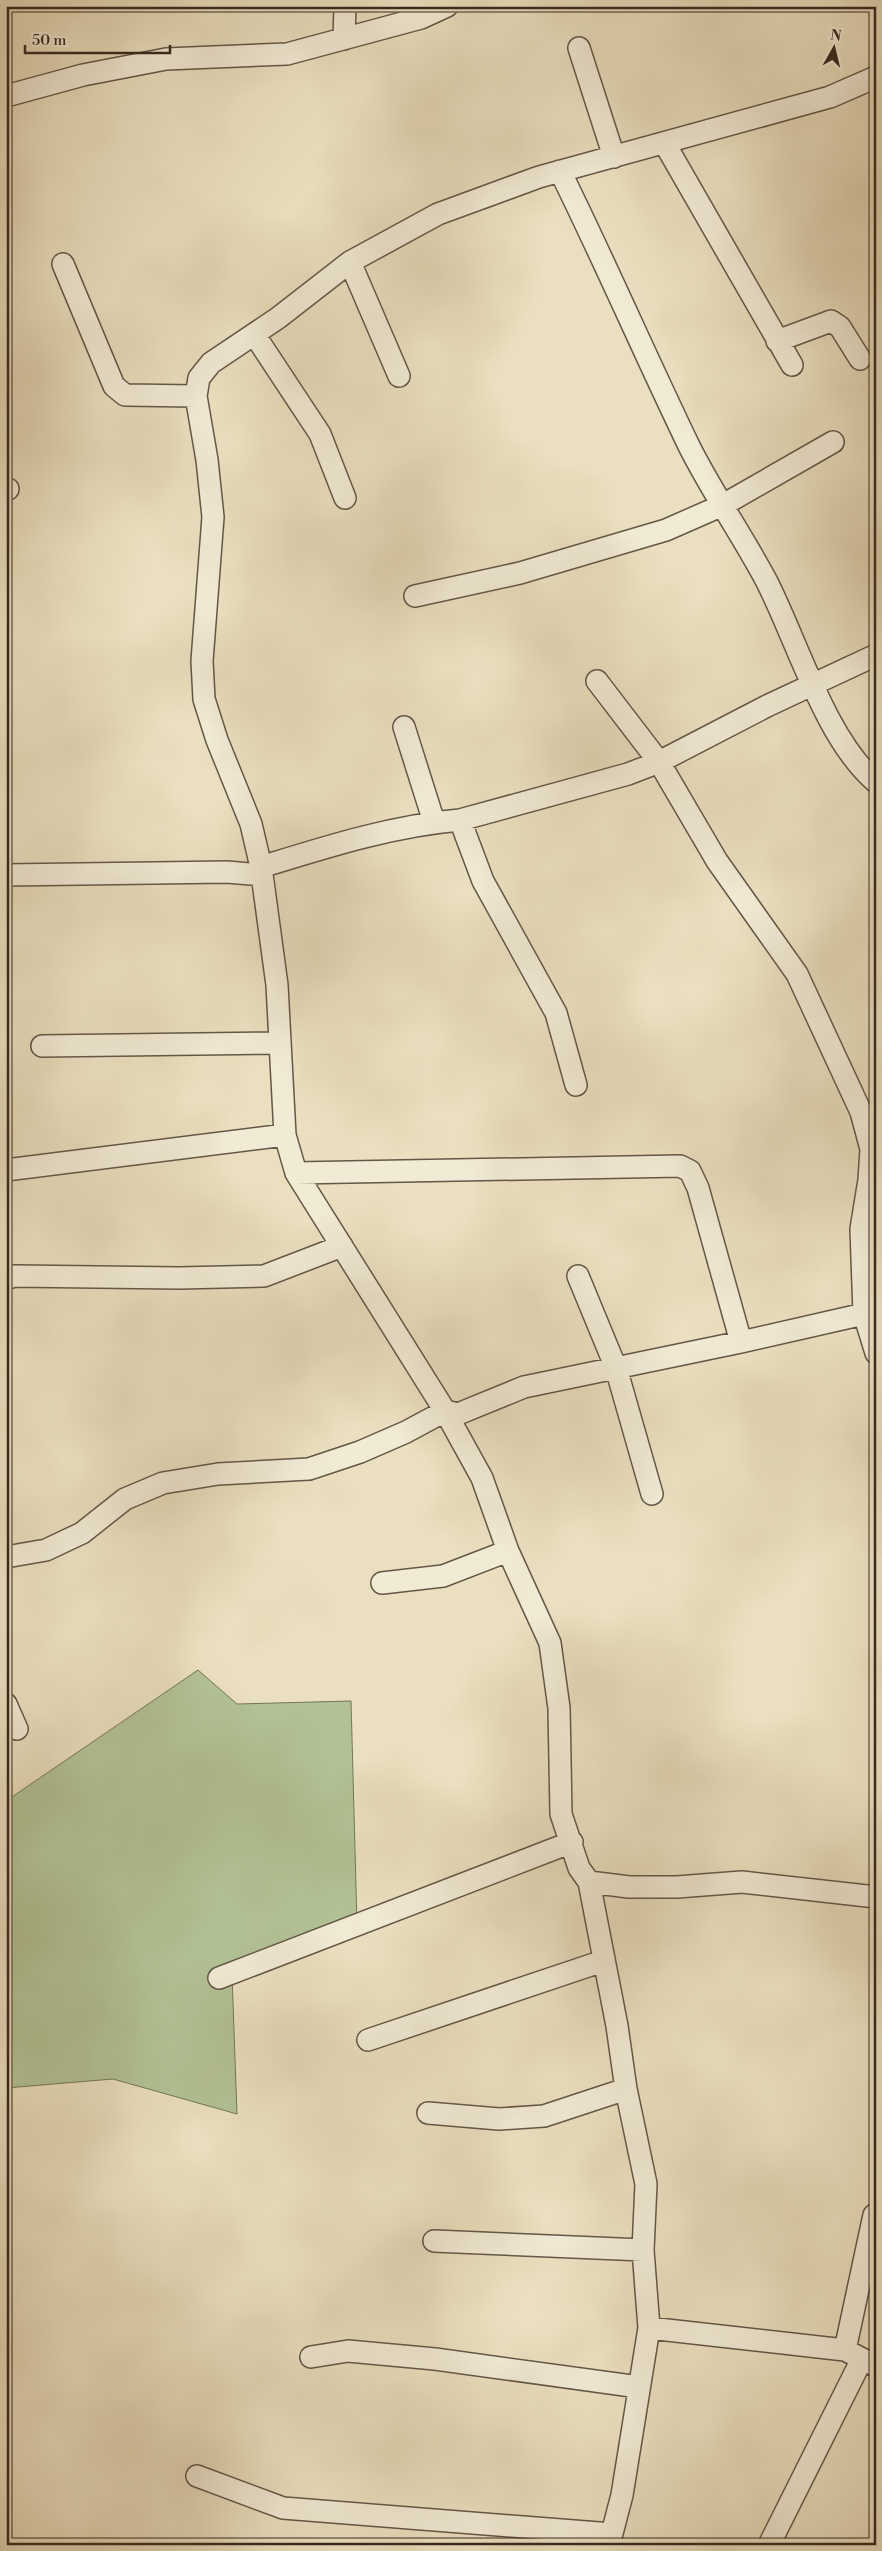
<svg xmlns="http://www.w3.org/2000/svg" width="882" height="2551" font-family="'Libre Bodoni',serif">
	<rect width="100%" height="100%" fill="#eadfbf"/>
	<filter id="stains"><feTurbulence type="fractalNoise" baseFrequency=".004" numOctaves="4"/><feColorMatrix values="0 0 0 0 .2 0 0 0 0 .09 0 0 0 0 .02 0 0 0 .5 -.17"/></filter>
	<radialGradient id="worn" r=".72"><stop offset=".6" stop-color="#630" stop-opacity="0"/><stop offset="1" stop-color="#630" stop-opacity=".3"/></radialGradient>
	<path fill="#b2c295" stroke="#74765a" d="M198,1670L237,1704L351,1701L357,1924L232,1975L237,2114L113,2079L6,2088V1801Z"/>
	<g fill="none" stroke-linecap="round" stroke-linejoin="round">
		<g stroke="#645748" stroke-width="24">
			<path id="street" d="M344,39L345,6
				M579,48L614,157
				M6,96L83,75L166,59L287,54L421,18L447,6
				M665,144L792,365
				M560,171C605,262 645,355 689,446C712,492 742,535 766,580C797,640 825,739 876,782
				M350,262L399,376
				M63,264L114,386L125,395L196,396
				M254,334L320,434L345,498
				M777,341L831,321L840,327L860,359
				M6,489H8
				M415,596L520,573L666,530L723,505L833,442
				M597,681L659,762L717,861L797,974L861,1112L871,1149L869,1180L861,1229L864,1314L876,1353
				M404,727L434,822
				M460,820L483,881L556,1013L576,1085
				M261,867C326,847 391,826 460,820L628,774L659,762L767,706L876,655
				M6,875L227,872L261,875
				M42,1046L279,1043
				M6,1170L285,1135
				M296,1173L680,1166L690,1171L698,1188L741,1342
				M578,1276L616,1368L652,1494
				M6,1279L14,1276L179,1278L264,1276L342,1246
				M6,1557L46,1550L82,1533L125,1499L163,1483L218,1474L309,1469L360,1452L406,1432L445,1411L458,1414L524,1387L741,1342L864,1314L876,1313
				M382,1583L443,1576L508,1551
				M6,1704L17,1729
				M589,1882L579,1868L561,1814L559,1708L550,1643L508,1551L482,1478L445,1411L296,1173L285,1135L277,985L261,867L251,824L217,740L204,699L202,661L213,517L207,460L196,396L199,378L211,363L278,318L350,262L438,214L539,177L830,97L876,77
				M219,1978L572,1842
				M368,2040L603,1961
				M428,2113L499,2119L544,2116L626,2089
				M434,2241L643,2250
				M649,2328L845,2350L876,2366
				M845,2350L874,2215
				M311,2357L348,2351L435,2359L639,2387
				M197,2476L283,2508L612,2534
				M609,2545L622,2495L649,2328L643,2250L646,2184L626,2089L617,2026L589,1882L629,1887H677L742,1882L876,1897
				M769,2545L862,2359"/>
		</g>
		<use href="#street" stroke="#f1ead5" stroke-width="21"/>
	</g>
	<rect width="882" height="2551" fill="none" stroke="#eadfbf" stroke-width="25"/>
	<rect x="8" y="8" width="867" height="2536" fill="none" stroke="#372a20" stroke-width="2.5"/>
	<rect x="12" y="12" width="857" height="2526" fill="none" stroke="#372a20"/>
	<g transform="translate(834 48) rotate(8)" stroke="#f1ead5" stroke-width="4" paint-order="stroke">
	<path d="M0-4L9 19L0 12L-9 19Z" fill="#372a20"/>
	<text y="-8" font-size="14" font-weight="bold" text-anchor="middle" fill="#372a20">N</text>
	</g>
	<path d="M25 45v8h145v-8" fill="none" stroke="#372a20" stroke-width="2.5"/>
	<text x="32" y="45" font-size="15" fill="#372a20" stroke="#f1ead5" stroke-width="4" paint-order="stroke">50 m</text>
	<rect width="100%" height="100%" filter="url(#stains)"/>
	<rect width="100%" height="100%" fill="url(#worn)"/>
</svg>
